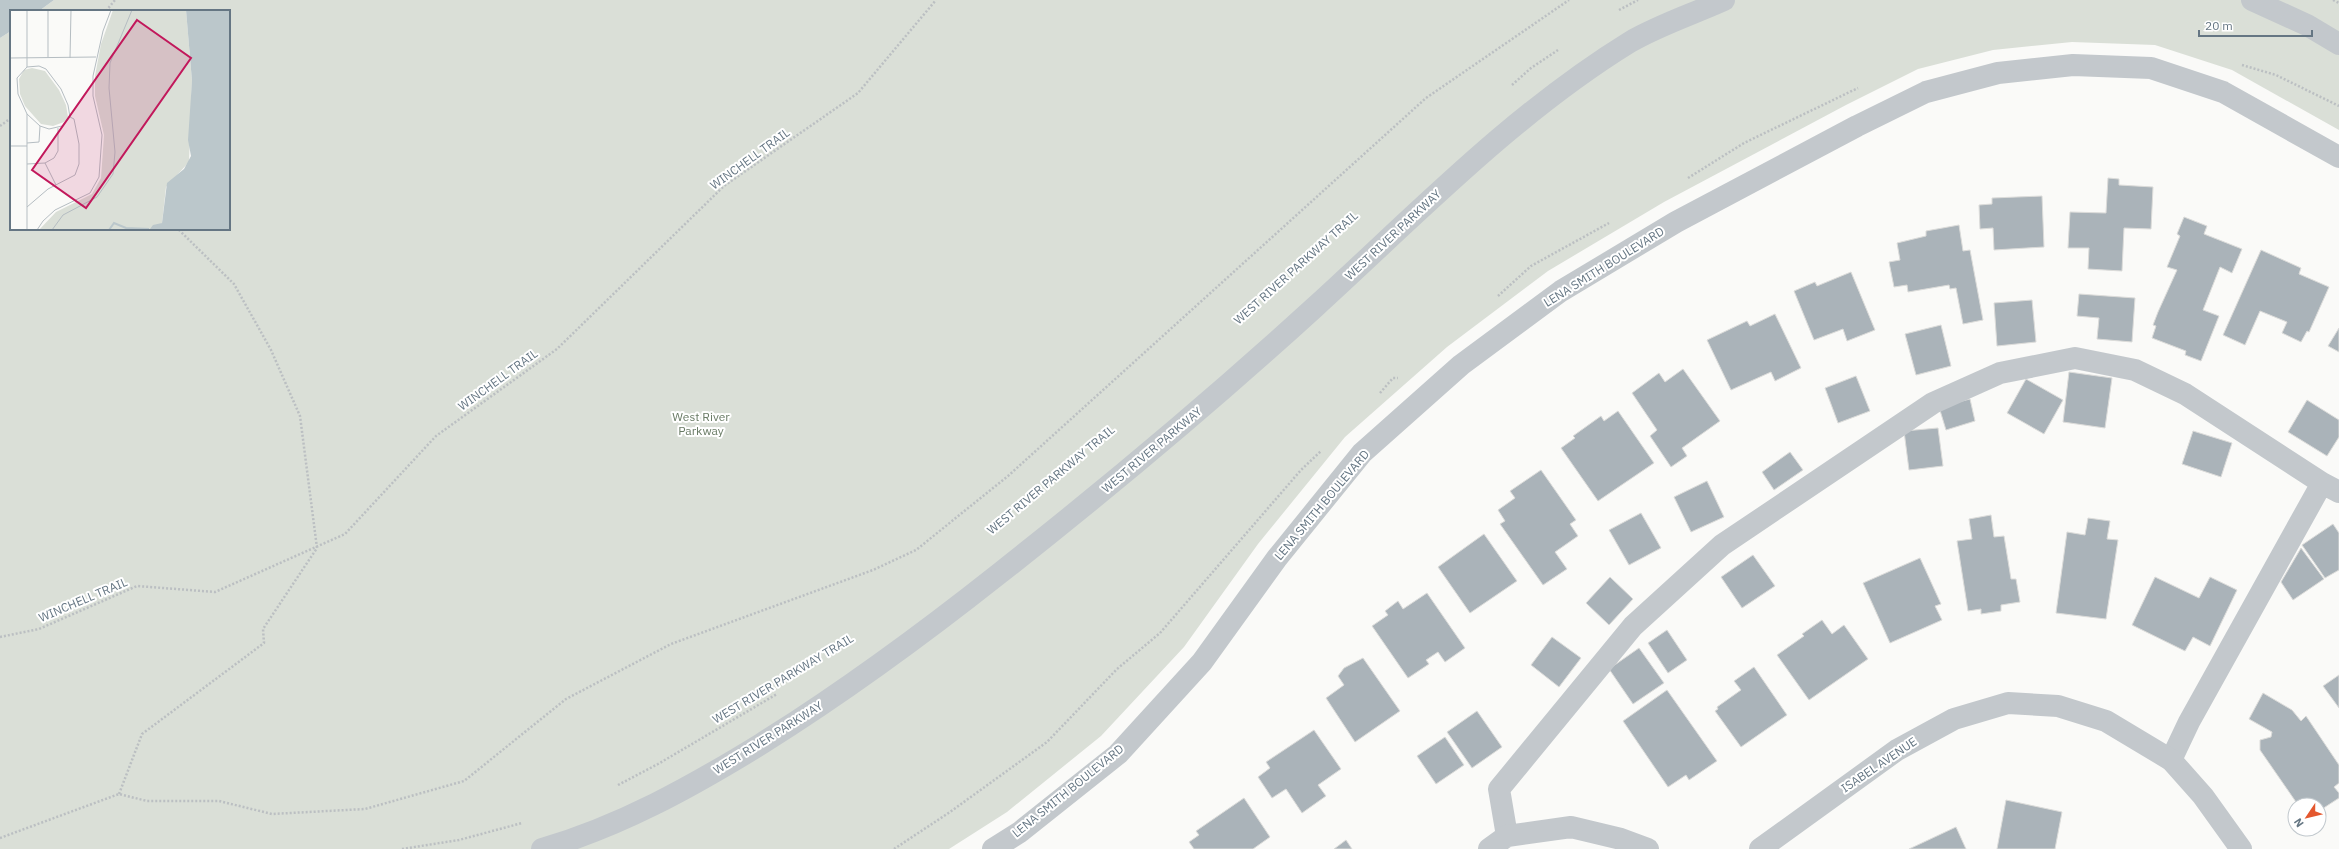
<svg xmlns="http://www.w3.org/2000/svg" width="2339" height="849" font-family="'IBM Plex Sans',sans-serif">
	<rect width="100%" height="100%" fill="#fafaf8"/>
	<path fill="#dadfd7" d="M54,0H2339V130L2232,70L2155,45L2072,42L1993,50L1918,69L1846,105L1664,202L1548,271L1447,347L1345,437L1258,544L1184,647L1101,736L1007,812L949,849H0V38L11,31V229H229V11H39Z"/>
	<path fill="#bbc7cb" d="M0,0H54L39,11H11V31L0,38Z"/>
	<path fill="#aab3b9" stroke="#dcdcda" d="M2108,178L2119,179V185L2153,187L2151,229L2124,228L2122,271L2088,269L2089,248H2068L2070,212L2106,213Z
		M2042,196L2044,247L1994,250L1993,228L1980,229L1979,205L1992,204V198Z
		M2184,217L2207,226L2204,234L2242,249L2232,273L2220,267L2203,310L2219,316L2201,361L2185,355L2186,351L2152,338L2156,326L2153,325L2158,312L2177,270L2167,267L2180,236L2177,234Z
		M1959,225L1963,251L1970,250L1983,320L1963,324L1956,288L1950,289L1949,285L1908,292L1907,285L1894,287L1889,262L1900,260L1897,243L1926,236V231Z
		M2261,250L2301,268L2299,274L2329,287L2309,332L2307,331L2301,342L2282,333L2287,322L2260,311L2245,345L2223,335Z
		M1851,272L1875,330L1847,341L1843,329L1814,340L1794,291L1815,282L1817,286Z
		M2079,294L2135,298L2132,342L2097,339L2099,318L2077,316Z
		M2032,300L2036,342L1997,346L1994,303Z
		M1775,314L1801,368L1775,381L1771,372L1731,390L1707,340L1747,321L1750,326Z
		M1941,325L1951,366L1916,375L1905,334Z
		M2339,328V352L2328,346Z
		M1683,369L1720,421L1682,448L1687,456L1671,467L1650,436L1657,430L1632,393L1659,373L1665,382Z
		M2069,372L2112,378L2105,428L2063,422Z
		M1856,376L1870,411L1838,423L1825,388Z
		M2026,379L2063,400L2044,434L2007,413Z
		M1970,399L1975,421L1946,430L1939,407Z
		M2307,400L2339,420V437L2327,456L2288,432Z
		M1618,411L1654,463L1598,501L1561,448L1575,438L1573,436L1601,416L1604,421Z
		M1938,428L1943,466L1909,470L1904,431Z
		M2193,431L2232,443L2221,477L2182,464Z
		M1790,452L1803,470L1774,490L1762,472Z
		M1541,470L1576,520L1570,524L1578,536L1555,552L1567,569L1543,585L1500,524L1505,521L1498,510L1515,498L1510,491Z
		M1707,481L1724,517L1691,532L1674,497Z
		M1641,513L1661,548L1629,565L1609,530Z
		M1991,515L1994,537L2004,536L2011,579H2016L2020,602L2001,605V611L1981,614V609L1968,611L1957,541L1972,539L1969,519Z
		M2088,518L2110,521L2107,539L2118,540L2106,619L2056,613L2067,532L2085,535Z
		M2333,524L2339,533V570L2325,578L2302,545Z
		M1484,534L1517,581L1470,613L1438,567Z
		M2301,548L2324,579L2293,600L2281,582Z
		M1753,555L1775,586L1742,608L1721,577Z
		M1920,558L1941,604L1935,606L1942,620L1890,643L1863,583Z
		M1610,577L1633,599L1609,625L1586,603Z
		M2155,577L2199,598L2210,577L2237,590L2210,646L2193,637L2185,651L2132,625Z
		M1427,593L1465,648L1445,662L1438,652L1426,660L1429,664L1408,678L1372,626L1388,615L1385,611L1398,601L1403,609Z
		M1822,620L1832,634L1844,625L1868,659L1809,700L1777,655L1804,636L1802,634Z
		M1667,630L1687,660L1668,673L1648,643Z
		M1552,637L1581,658L1559,687L1531,665Z
		M1639,648L1664,683L1633,704L1609,669Z
		M1363,658L1400,711L1355,742L1326,698L1344,685L1338,676L1344,668Z
		M1754,667L1787,715L1741,747L1715,711L1718,709L1717,707L1741,690L1734,681Z
		M2339,675V708L2323,686Z
		M1667,690L1717,761L1689,780L1686,775L1668,787L1623,721Z
		M2263,693L2292,710L2301,721L2306,716L2339,765V783L2334,787L2339,793V798L2319,811V805H2301L2298,801L2296,802L2260,750V740L2271,737L2272,732L2249,719Z
		M1477,711L1502,747L1472,768L1447,732Z
		M1314,730L1341,769L1318,785L1326,796L1302,813L1286,789L1272,798L1258,777L1270,768L1266,762Z
		M1445,737L1464,765L1436,784L1417,756Z
		M1244,798L1270,837L1253,849H1194L1189,842L1199,835L1196,831Z
		M2006,800L2062,812L2055,849H1997Z
		M1956,827L1966,849H1909Z
		M1346,840L1352,849H1334Z"/>
	<g fill="none" stroke-linecap="round" stroke-linejoin="round">
		<path stroke="#bbbfc2" stroke-width="2.5" stroke-dasharray="2 2" stroke-linecap="butt" d="M2333,0L2339,3
			M1619,10L1638,0
			M106,11L115,0
			M2242,65L2276,75L2339,106
			M1512,85L1531,68L1558,50
			M0,126L11,118
			M1688,178L1744,143L1858,88
			M1498,296L1531,266L1609,223
			M1380,393L1393,378H1398
			M0,637L39,629L137,586L215,592L345,534L436,436L557,349L724,186L858,93L936,0
			M618,785L658,764L777,694
			M119,794L142,734L264,643L263,629L317,548L300,416L271,350L234,284L178,229
			M0,838L119,794L147,801H219L272,814L365,809L464,781L566,699L671,644L873,570L916,550L1008,476L1426,98L1569,0
			M402,849L459,840L522,823
			M894,849L950,812L1047,742L1117,669L1160,633L1301,470L1321,451"/>
		<path stroke="#c3c8cc" stroke-width="22" d="M2171,760L2189,722L2322,483
			M1507,836L1499,789L1633,626L1722,545L1933,403L2000,373L2075,358L2135,370L2185,394L2322,483L2339,492"/>
		<path stroke="#c3c8cc" stroke-width="22" d="M2252,0L2307,25L2339,44
			M542,849C621,826 691,787 761,744C844,692 923,634 1000,573C1108,488 1213,400 1315,307C1416,215 1513,114 1630,42C1659,25 1693,14 1724,0
			M993,849L1020,832L1118,754L1202,662L1277,558L1362,453L1461,365L1561,291L1676,222L1857,126L1926,92L1998,73L2073,65L2151,68L2223,92L2339,157
			M1489,849L1507,836L1571,827L1621,839L1648,849
			M1760,849L1897,750L1954,719L2008,703L2058,706L2106,721L2171,760L2203,796L2241,849"/>
	</g>
	<g text-anchor="middle" stroke-width="4" stroke-linejoin="round" paint-order="stroke">
		<g font-size="12" fill="#657683" stroke="#fff">
			<text transform="translate(750 159) rotate(-36)" y="4">WINCHELL TRAIL</text>
			<text transform="translate(1393 235) rotate(-43)" y="4">WEST RIVER PARKWAY</text>
			<text transform="translate(1604 267) rotate(-32)" y="4">LENA SMITH BOULEVARD</text>
			<text transform="translate(1296 268) rotate(-42)" y="4">WEST RIVER PARKWAY TRAIL</text>
			<text transform="translate(498 380) rotate(-36)" y="4">WINCHELL TRAIL</text>
			<text transform="translate(1152 450) rotate(-40)" y="4">WEST RIVER PARKWAY</text>
			<text transform="translate(1051 480) rotate(-40)" y="4">WEST RIVER PARKWAY TRAIL</text>
			<text transform="translate(1322 505) rotate(-50)" y="4">LENA SMITH BOULEVARD</text>
			<text transform="translate(83 600) rotate(-23)" y="4">WINCHELL TRAIL</text>
			<text transform="translate(783 679) rotate(-31)" y="4">WEST RIVER PARKWAY TRAIL</text>
			<text transform="translate(768 738) rotate(-32)" y="4">WEST RIVER PARKWAY</text>
			<text transform="translate(1879 765) rotate(-34)" y="4">ISABEL AVENUE</text>
			<text transform="translate(1068 791) rotate(-39)" y="4">LENA SMITH BOULEVARD</text>
		</g>
		<g font-size="12" fill="#687a64" stroke="#fff">
			<text x="701" y="421">West River<tspan x="701" dy="14">Parkway</tspan></text>
		</g>
	</g>
	<g transform="translate(10 10)">
		<rect width="220" height="220" fill="#fafaf8"/>
		<path d="M103,0H176L182,71L179,152L156,177L152,213L140,220H29L46,202L82,184L91,168L94,125L85,86V66L91,34ZM22,58L35,61L49,80L56,95L58,107L54,112L43,116L31,114L15,96L10,84L9,69L14,60Z" fill="#dadfd7"/>
		<path d="M176,0H220V220L140,219L143,215L152,213L157,173L174,159L181,146L178,130L182,71Z" fill="#bbc7cb"/>
		<path fill="none" stroke="#bbc7cb" stroke-width="2" d="M99,220L104,213L116,218L139,219"/>
		<path fill="none" stroke="#b5bdc2" stroke-width="1" d="M38,0V47M0,48L86,47M60,48L61,0M17,57V0M17,104L30,116L39,119L52,116L60,107L58,95L51,79L36,59L29,56L17,57L7,68L8,84L17,104V220M17,133L29,132L30,116M0,136H17M35,153L46,175M17,154L35,153L44,148L48,141V118M17,197L38,179L65,165L69,154V134L64,109L60,107M27,220L33,211L45,200L80,183L89,167L92,125L83,86V66L93,21L101,0M42,220L53,205L87,187L103,164L105,142L99,78L100,53L122,0"/>
		<path fill="#c2185b" fill-opacity="0.15" stroke="#c2185b" stroke-width="2" d="M127,10L181,48L76,198L22,160Z"/>
		<rect width="220" height="220" fill="none" stroke="#657683" stroke-width="2"/>
	</g>
	<g transform="translate(2307 817) rotate(235)"><circle r="19" fill="#ffffff" stroke="#c1c8cd"/>
	<path d="M0-3L7 15L0 10L-7 15Z" fill="#e4572e"/>
	<text y="-6" font-size="11" font-weight="bold" text-anchor="middle" fill="#657683">N</text>
	</g>
	<path d="M2199 30v6h113v-6" fill="none" stroke="#657683" stroke-width="2"/>
	<text x="2205" y="30" font-size="12" fill="#657683" stroke="#ffffff" stroke-width="3" paint-order="stroke">20 m</text>
</svg>
